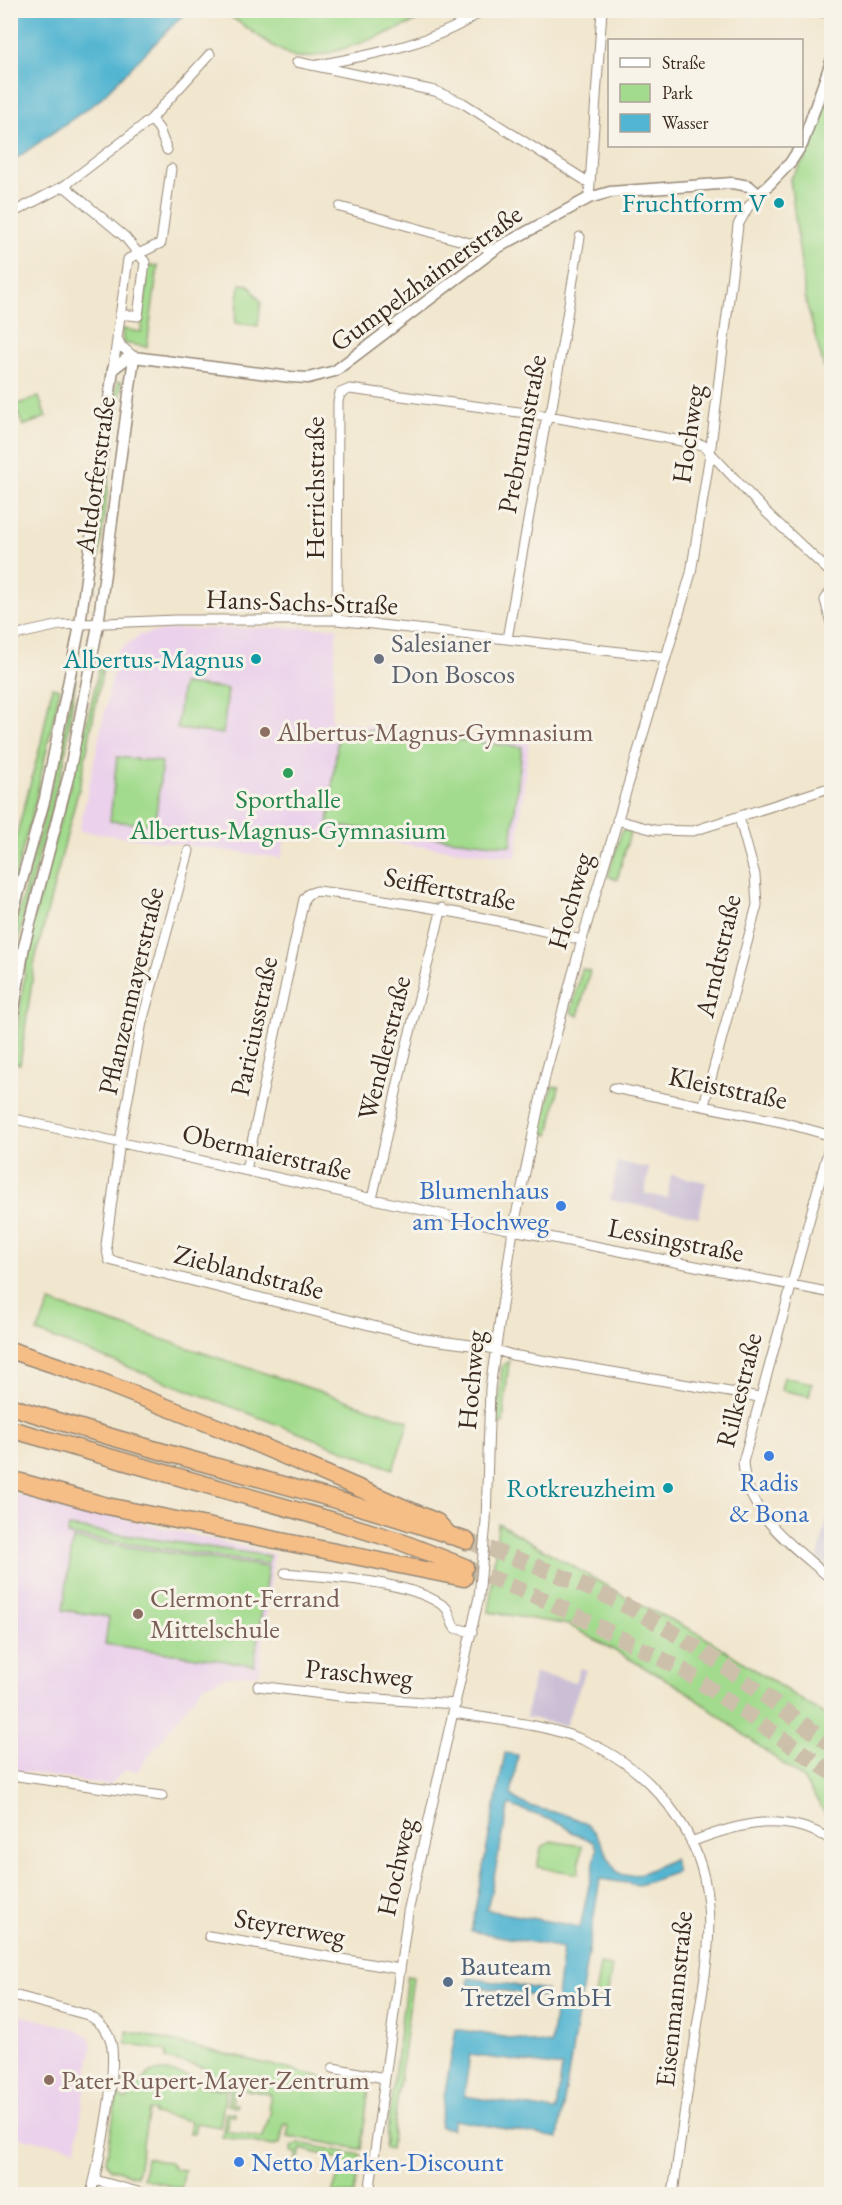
<svg xmlns="http://www.w3.org/2000/svg" width="842" height="2205" font-family="'EB Garamond',serif">
	<rect width="100%" height="100%" fill="#f7f3e8"/>
	<filter id="ink" filterUnits="userSpaceOnUse"><feTurbulence type="fractalNoise" baseFrequency=".0167" numOctaves="2"/><feDisplacementMap in="SourceGraphic" scale="12" xChannelSelector="R" yChannelSelector="G"/><feConvolveMatrix kernelMatrix="1 2 1 2 8 2 1 2 1" color-interpolation-filters="sRGB"/></filter>
	<filter id="wash" filterUnits="userSpaceOnUse"><feTurbulence type="fractalNoise" baseFrequency=".008" numOctaves="4" result="noise"/><feDisplacementMap in="SourceGraphic" scale="24" xChannelSelector="R" yChannelSelector="G"/><feGaussianBlur stdDeviation="1.35" result="paint"/><feColorMatrix in="noise" values="0 0 0 0 0 0 0 0 0 0 0 0 0 0 0 0 0 1.4 0 .05"/><feComposite in="paint" operator="in"/></filter>
	<g filter="url(#wash)">
		<rect width="100%" height="100%" fill="#f1e6ce"/>
		<path fill="#ebd1eb" d="M337,627L331,721L529,743L516,857L285,831L282,858L79,831L118,650L140,635L174,629Z
			M11,1492L274,1554L259,1674L228,1676L203,1686L137,1771L126,1770L109,1785L11,1770Z
			M10,2013L69,2027L89,2036L92,2046L76,2148L11,2136Z"/>
		<path fill="#cbbfd5" d="M618,1162L649,1168L645,1194L667,1198L671,1175L706,1182L699,1217L610,1200Z
			M831,1501V1569L818,1558Z
			M580,1668L586,1670L565,1726L526,1717L534,1673L575,1682Z"/>
		<path fill="#a2db8d" stroke="#6e8256" stroke-width="1.5" d="M222,11H441C412,23 324,62 296,57C280,54 239,21 222,11Z
			M831,87L832,393H831L806,302L790,179L811,150Z
			M149,265L158,266L147,347L123,343L122,329L141,332Z
			M240,284L249,285L261,302L258,326L235,323Z
			M117,382H122L94,593L101,500Z
			M39,397L46,417L23,426L15,405Z
			M79,654L64,762L27,900L11,978V941L56,770Z
			M101,657L105,658L81,780L35,960L20,1064L13,1062C20,1015 24,961 36,910C57,826 85,743 101,657Z
			M182,684L228,689L223,734L177,729Z
			M52,687L60,689L34,807L11,892V856L41,743Z
			M339,727L522,747L511,846L328,825Z
			M117,757L162,762L155,825L110,821Z
			M631,829L617,880L608,876L622,830Z
			M582,969L590,971L578,1016L571,1012Z
			M552,1086L559,1087L549,1135L541,1132Z
			M50,1302L409,1421L393,1469L37,1332Z
			M509,1361L503,1423H497L502,1366Z
			M784,1377L812,1383L809,1396L781,1390Z
			M498,1523L634,1602L698,1633L831,1719V1818L825,1813L803,1779L683,1689L569,1625L489,1612Z
			M69,1527L269,1556L268,1564L67,1535Z
			M73,1539L268,1567L254,1665L105,1644L109,1617L63,1610Z
			M551,1841L582,1846L578,1874L537,1867L541,1848Z
			M600,1964L612,1966L607,1997L595,1996Z
			M407,1976L413,1977L391,2149L385,2148Z
			M127,2031L369,2088L361,2149L288,2136V2125L284,2124L280,2144L274,2146L222,2137L226,2112L235,2113V2116L229,2115L226,2131L263,2138L271,2110L268,2109L271,2094L234,2088L231,2103L237,2104L236,2107L227,2105L230,2089L209,2086L208,2077L202,2067L166,2059L167,2051L126,2044Z
			M162,2071L191,2076L197,2085L226,2090L220,2127L196,2123L194,2134L189,2133L191,2121L154,2114L155,2111L149,2110L137,2176L110,2168L106,2161L117,2095L126,2100L149,2073Z
			M299,2143L361,2155L354,2194H332L339,2173L337,2172L339,2159L301,2149L298,2163L303,2165V2168L294,2166L297,2153L291,2152L293,2146Z
			M146,2158L169,2163L176,2169L185,2170L181,2189L143,2178Z"/>
		<path fill="#52b5d1" stroke="#467078" stroke-width="1.5" fill-rule="evenodd" d="M11,10H187V11L98,101L11,162Z
			M505,1753L518,1755L511,1795C533,1815 569,1808 591,1828C603,1838 609,1869 621,1874C635,1880 659,1865 673,1859L677,1872L639,1885L600,1879L558,2138L454,2120L452,2129L439,2126L456,2029L551,2045L563,1948L471,1931ZM509,1805L562,1824L572,1832L594,1842L597,1849L580,1927L487,1910ZM470,2055L562,2067L556,2111L464,2096Z
			M469,1978L546,1990L545,1997L468,1985Z"/>
	</g>
	<g filter="url(#ink)">
		<g fill="none" stroke-linecap="round" stroke-linejoin="round">
			<path stroke="#cdc0ab" stroke-width="16" stroke-dasharray="16 8" stroke-linecap="butt" d="M467,1541C523,1561 579,1581 632,1609C703,1646 766,1698 832,1745
				M465,1567L550,1602L683,1670L832,1773"/>
			<g stroke="#968876" stroke-width="11">
				<path id="minor" d="M812,10L832,14
					M297,62L435,91L463,103L588,182
					M317,65C366,56 443,42 482,10
					M151,119L159,129L167,150
					M64,186L125,237L145,262L138,316L120,314
					M589,198L602,10
					M340,207L495,250
					M10,214L64,186L123,141L151,119L210,54
					M134,357L121,346L117,338L128,259L161,243L171,169
					M113,369L117,340
					M832,589L825,600L832,627
					M337,620L338,402L340,393L350,389L548,416L703,445L767,513L832,574
					M10,636L60,625L175,620H337L665,657
					M507,639L545,425L552,407L580,237
					M617,820L654,830L693,831L832,787
					M189,851L142,1022L120,1141L106,1245L109,1260L425,1339L486,1347L512,1355L759,1397
					M614,1088L782,1122L832,1136
					M704,1105L757,905L755,875L739,817
					M10,1118L503,1228L832,1293
					M832,1137L743,1462C746,1516 795,1547 832,1580
					M246,1170L304,899L308,894L317,891C407,901 494,919 582,940
					M372,1199L406,1048L442,908
					M285,1573C330,1578 409,1579 445,1607C451,1612 450,1622 455,1628L472,1632
					M258,1686L347,1697L456,1704
					M454,1713C496,1720 544,1724 583,1740C650,1768 703,1831 708,1905C712,1950 701,1997 695,2041C687,2092 680,2143 673,2194
					M10,1775L162,1796
					M691,1842C740,1823 784,1811 832,1840
					M209,1936L399,1969
					M10,1994L88,2015C99,2021 108,2029 111,2042C118,2072 99,2162 91,2194
					M333,2068L384,2078
					M95,2180L145,2194
					M369,2194L408,1912L479,1597L486,1522L490,1388L513,1230L546,1072L582,940L691,573L710,454L738,225L748,207L759,195"/>
			</g>
			<g stroke="#968876" stroke-width="13">
				<path id="tertiary" d="M802,145L832,59
					M10,923L45,798L80,625L113,369L126,359L134,357L291,377L308,378L335,371L497,248L589,198L610,192L732,183L749,186L759,195L790,163L801,146
					M10,1034L24,946L69,774L98,625L134,357"/>
			</g>
			<g stroke="#968876" stroke-width="19">
				<path id="motorway" d="M10,1350L82,1374L227,1431L437,1522L450,1536
					M10,1406C161,1456 317,1489 467,1541
					M10,1429L334,1521L396,1540L465,1567
					M10,1479L107,1506L464,1578"/>
			</g>
			<use href="#minor" stroke="#fff" stroke-width="9"/>
			<use href="#tertiary" stroke="#fff" stroke-width="10"/>
			<use href="#motorway" stroke="#f6be87" stroke-width="16"/>
		</g>
	</g>
	<g fill="#0f9aa8" stroke="#f7f3e8" stroke-width="2">
		<circle cx="779" cy="203" r="6"/>
		<circle cx="256" cy="659" r="6"/>
		<circle cx="668" cy="1488" r="6"/>
	</g>
	<circle fill="#6b7280" stroke="#f7f3e8" stroke-width="2" cx="379" cy="659" r="6"/>
	<g fill="#8d6e63" stroke="#f7f3e8" stroke-width="2">
		<circle cx="265" cy="732" r="6"/>
		<circle cx="138" cy="1614" r="6"/>
		<circle cx="49" cy="2080" r="6"/>
	</g>
	<circle fill="#2e9e5b" stroke="#f7f3e8" stroke-width="2" cx="288" cy="773" r="6"/>
	<g fill="#3f7fe0" stroke="#f7f3e8" stroke-width="2">
		<circle cx="561" cy="1206" r="6"/>
		<circle cx="769" cy="1456" r="6"/>
		<circle cx="239" cy="2162" r="6"/>
	</g>
	<circle fill="#5c6f8a" stroke="#f7f3e8" stroke-width="2" cx="448" cy="1982" r="6"/>
	<g text-anchor="middle" stroke-width="6" stroke-linejoin="round" paint-order="stroke">
		<g font-size="27" fill="#0d838f" stroke="#f7f3e8" text-anchor="end">
			<text x="767" y="212">Fruchtform V</text>
			<text x="244" y="668">Albertus-Magnus</text>
			<text x="656" y="1497">Rotkreuzheim</text>
		</g>
		<g font-size="27" fill="#3b2a1e" stroke="#f7f3e8">
			<text transform="translate(426 278) rotate(-36)" y="9">Gumpelzhaimerstraße</text>
			<text transform="translate(522 434) rotate(-79)" y="9">Prebrunnstraße</text>
			<text transform="translate(688 434) rotate(-82)" y="9">Hochweg</text>
			<text transform="translate(95 475) rotate(-82)" y="9">Altdorferstraße</text>
			<text transform="translate(315 488) rotate(-90)" y="9">Herrichstraße</text>
			<text transform="translate(302 602) rotate(2)" y="9">Hans-Sachs-Straße</text>
			<text transform="translate(450 889) rotate(11)" y="9">Seiffertstraße</text>
			<text transform="translate(570 901) rotate(-74)" y="9">Hochweg</text>
			<text transform="translate(718 956) rotate(-77)" y="9">Arndtstraße</text>
			<text transform="translate(131 991) rotate(-77)" y="9">Pflanzenmayerstraße</text>
			<text transform="translate(254 1026) rotate(-78)" y="9">Pariciusstraße</text>
			<text transform="translate(384 1048) rotate(-76)" y="9">Wendlerstraße</text>
			<text transform="translate(728 1088) rotate(12)" y="9">Kleiststraße</text>
			<text transform="translate(267 1152) rotate(13)" y="9">Obermaierstraße</text>
			<text transform="translate(676 1240) rotate(11)" y="9">Lessingstraße</text>
			<text transform="translate(249 1272) rotate(14)" y="9">Zieblandstraße</text>
			<text transform="translate(471 1380) rotate(-85)" y="9">Hochweg</text>
			<text transform="translate(739 1390) rotate(-76)" y="9">Rilkestraße</text>
			<text transform="translate(359 1673) rotate(5)" y="9">Praschweg</text>
			<text transform="translate(396 1867) rotate(-78)" y="9">Hochweg</text>
			<text transform="translate(290 1927) rotate(10)" y="9">Steyrerweg</text>
			<text transform="translate(674 1999) rotate(-84)" y="9">Eisenmannstraße</text>
		</g>
		<g font-size="27" fill="#5b616d" stroke="#f7f3e8" text-anchor="start">
			<text x="391" y="652">Salesianer<tspan x="391" dy="31">Don Boscos</tspan></text>
		</g>
		<g font-size="27" fill="#785e54" stroke="#f7f3e8" text-anchor="start">
			<text x="277" y="741">Albertus-Magnus-Gymnasium</text>
			<text x="150" y="1607">Clermont-Ferrand<tspan x="150" dy="31">Mittelschule</tspan></text>
			<text x="61" y="2089">Pater-Rupert-Mayer-Zentrum</text>
		</g>
		<g font-size="27" fill="#27864d" stroke="#f7f3e8">
			<text x="288" y="808">Sporthalle<tspan x="288" dy="31">Albertus-Magnus-Gymnasium</tspan></text>
		</g>
		<g font-size="27" fill="#366cbe" stroke="#f7f3e8" text-anchor="end">
			<text x="549" y="1199">Blumenhaus<tspan x="549" dy="31">am Hochweg</tspan></text>
			<text x="769" y="1491" text-anchor="middle">Radis<tspan x="769" dy="31">&amp; Bona</tspan></text>
			<text x="251" y="2171" text-anchor="start">Netto Marken-Discount</text>
		</g>
		<g font-size="27" fill="#4e5e75" stroke="#f7f3e8" text-anchor="start">
			<text x="460" y="1975">Bauteam<tspan x="460" dy="31">Tretzel GmbH</tspan></text>
		</g>
	</g>
	<rect width="842" height="2205" fill="none" stroke="#f7f3e8" stroke-width="36"/>
	<rect x="608" y="39" width="195" height="108" fill="#f7f3e8" stroke="#aca397" stroke-width="1.5"/>
	<rect x="620" y="58" width="30" height="9" fill="#ffffff" stroke="#aca397" stroke-width="1.5"/>
	<text x="662" y="69" font-size="18" fill="#3b2a1e">Straße</text>
	<rect x="620" y="84" width="30" height="18" fill="#a2db8d" stroke="#aca397" stroke-width="1.5"/>
	<text x="662" y="99" font-size="18" fill="#3b2a1e">Park</text>
	<rect x="620" y="114" width="30" height="18" fill="#52b5d1" stroke="#aca397" stroke-width="1.5"/>
	<text x="662" y="129" font-size="18" fill="#3b2a1e">Wasser</text>
</svg>
